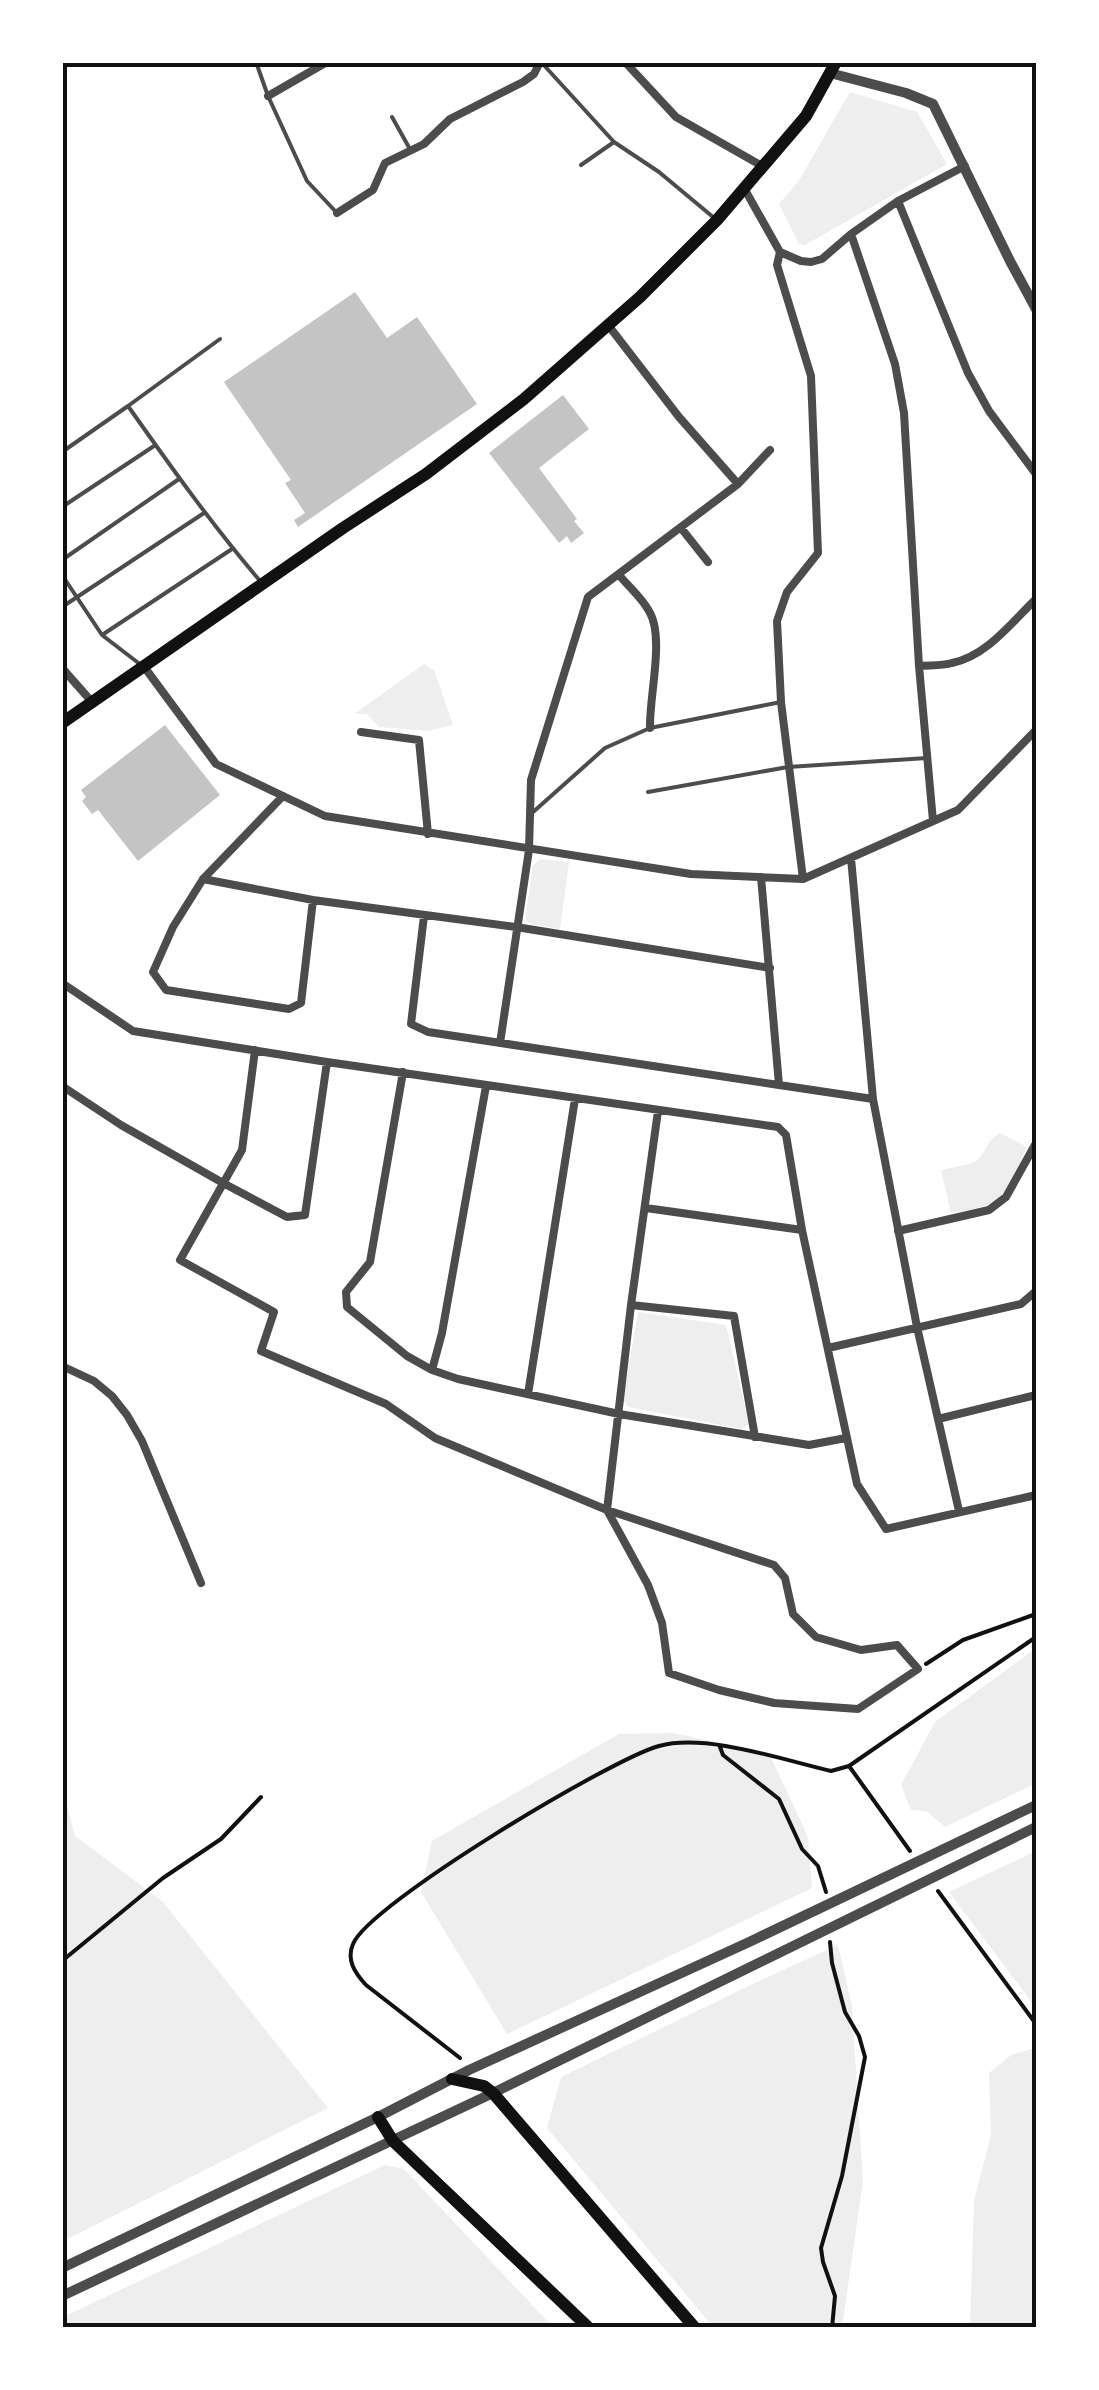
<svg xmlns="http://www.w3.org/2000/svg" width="1099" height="2390" font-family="'Exo 2',sans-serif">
	<rect width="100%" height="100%" fill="#fff"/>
	<path fill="#eee" d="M850,92L917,112L947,164L805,245L799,244L779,204L798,182Z
		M424,664L434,670L453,725L428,731L379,727L367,714H354Z
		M541,859L569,862L560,929L530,924L525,919L533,865Z
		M1000,1133L1027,1147C1018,1165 1010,1193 991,1203C980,1209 963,1211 951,1213L941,1170C952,1167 968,1166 977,1160C988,1152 983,1143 1000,1133Z
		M638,1312L726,1325L749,1424L742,1429L628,1407L623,1399Z
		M1036,1648V1783L945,1827L926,1811L911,1810L901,1785L935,1722Z
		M673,1733L769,1753L808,1837L812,1888L507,2034L421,1892L432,1841L619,1734Z
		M62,1786L75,1836L163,1902L328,2108L63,2241Z
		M1036,1851V2008L949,1892Z
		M838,1945L852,2006L863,2181L842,2327H713L547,2128L561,2077L761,1980Z
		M1036,2048V2327H970L974,2201L991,2135L989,2073L1011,2055Z
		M385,2165L404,2169L553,2327H63V2317Z"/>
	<path fill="#c4c4c4" d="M355,292L387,338L417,317L477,404L298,527L294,520L305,513L285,483L291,480L224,382Z
		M563,395L589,429L539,468L577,519L574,521L584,533L571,543L567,536L559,543L489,453Z
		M165,725L220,795L138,861L98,810L92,814L82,801L86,797L81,790Z"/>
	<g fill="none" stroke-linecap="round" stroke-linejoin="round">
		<path stroke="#111" stroke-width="4" d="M926,1664L963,1640L1036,1614
			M720,1747L723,1755L779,1799L802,1849L818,1866L826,1892
			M849,1766L910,1851
			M938,1891L1036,2024
			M830,1942L832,1963L845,2012L859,2036L865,2057L842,2176L821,2248L823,2262L835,2296L832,2328
			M62,1961L163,1878L221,1839L261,1797
			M460,2058L366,1985C355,1973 346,1960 353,1944C369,1904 611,1759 659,1746C706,1733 783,1760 831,1771L849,1766L1036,1637"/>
		<path stroke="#4c4c4c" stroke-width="4" d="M256,62L268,96L307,181L337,213
			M541,62L614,142
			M392,117L411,151
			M581,165L614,142L659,172L713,217
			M128,406L220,339
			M62,452L128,406C171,467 213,526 261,582
			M62,507L154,446
			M62,560L179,479
			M62,575L102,635L141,665
			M62,607L204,513
			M102,635L232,549
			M648,792L788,767L927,758
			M532,813L605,748L650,728L781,702"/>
		<path stroke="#4c4c4c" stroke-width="8" d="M625,62L676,117L764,167
			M268,96L327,62
			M744,188L780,252L801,261L811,262L822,259L851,234L898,201L965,166
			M898,201L968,373L989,411L1036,474
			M337,213L373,190L385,163L424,144L450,119L523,82L534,74L540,62
			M851,234L895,364L904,413L919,666L933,821
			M780,252L777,265L811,376L818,553L787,592L777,621L781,702L803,879
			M608,325L679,417L738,484
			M681,528L708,562
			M619,575C629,587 642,598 649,611C665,637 649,696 650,728
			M919,666C930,665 942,666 952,663C987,656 1012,622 1036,599
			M62,668L92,702
			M145,668L216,764L325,816L691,874L803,879L958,810L1036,730
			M361,732L419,740L428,834
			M283,796L203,879L173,927L153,972L166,990L289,1009L301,1003L313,900
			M851,858L873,1099L917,1327L959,1511
			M203,879L313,900L516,927L770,968
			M424,916L411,1024L428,1032L779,1085L761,877
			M62,983L133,1031L327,1062L778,1127L786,1135L802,1230L857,1484L886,1529L1036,1495
			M500,1043L529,850L531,780L588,597L738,484L770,450
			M255,1050L242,1150L180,1260L274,1312L261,1351L386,1404L435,1438L607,1510L774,1565L785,1578L793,1614L816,1637L861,1650L897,1645L918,1669L858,1709L774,1703L719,1690L669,1673L662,1623L648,1585L607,1510L631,1305L658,1111
			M403,1072L370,1262L346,1292L347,1307L407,1356L432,1370L458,1379L619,1414L809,1445L846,1438
			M779,1085L873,1099
			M62,1086L121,1125L223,1183L287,1217L305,1215L327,1062
			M646,1208L802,1230
			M898,1231L989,1210L1006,1197L1036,1143
			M631,1305L734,1316L755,1437
			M828,1348L1021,1304L1036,1291
			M62,1366L94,1381L112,1396L127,1415L142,1441L201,1583
			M432,1370L442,1333L486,1086
			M528,1394L575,1099
			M938,1419L1036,1395"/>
		<path stroke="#4c4c4c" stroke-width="10" d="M830,73L906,93L933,104L1010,261L1036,309
			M62,2268L378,2117L469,2070L747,1943L1036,1805
			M62,2296L493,2093L1036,1827"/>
		<path stroke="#111" stroke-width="12" d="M62,723L343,528L426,474L524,399L640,297L717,220L806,116L836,62
			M452,2079L484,2086L493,2093L695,2328
			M378,2117L393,2141L589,2328"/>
	</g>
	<rect width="1099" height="2390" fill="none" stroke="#ffffff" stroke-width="130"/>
	<rect x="65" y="65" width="969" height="2260" fill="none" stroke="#111" stroke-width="4"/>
</svg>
